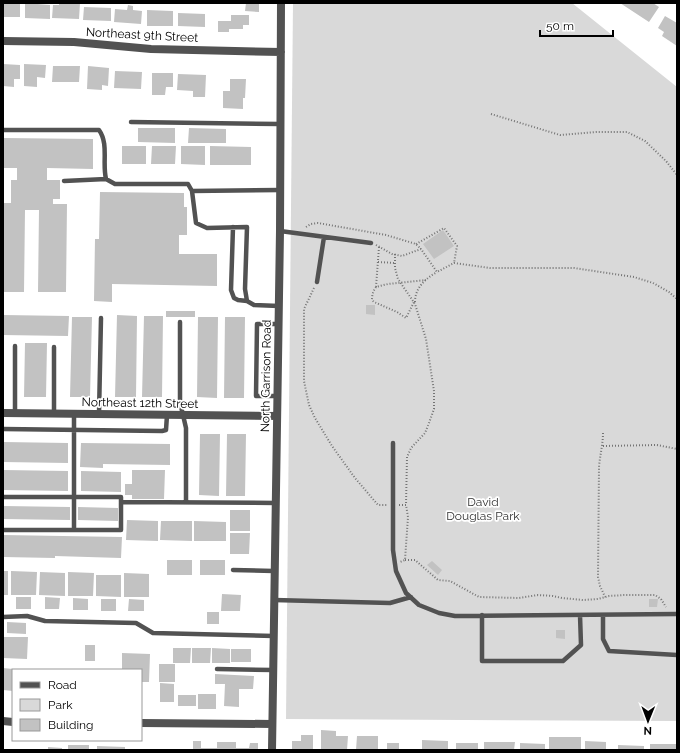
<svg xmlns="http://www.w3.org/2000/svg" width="680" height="753" font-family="Raleway,sans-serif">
	<rect width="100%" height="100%" fill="#fff"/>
	<path fill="#d9d9d9" d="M293,3H572L677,87V721L286,719Z"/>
	<path fill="#c2c2c2" d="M3,3L20,4V17H3Z
		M25,3L50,5V19L25,18Z
		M59,3H80L79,19L52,18L53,5H59Z
		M246,3H259V12L245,11Z
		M620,3H653L659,7L649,22Z
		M128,5L133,6V10L142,11L141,24L114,22L115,9L127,10Z
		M84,7L111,8V21L83,20Z
		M147,10L173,11V26H147Z
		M178,13L205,14V27L178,26Z
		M231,15H249V25H243V29H229V32H218V21H231Z
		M665,16L677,23V46L662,36L664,32L658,28Z
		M3,64L20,65V79H14V87L3,86Z
		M24,64L46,65L45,78L37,77V87L24,86Z
		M53,66H80L79,82H52Z
		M88,66L109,68L108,86L102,85V90L87,89Z
		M115,71L142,72L141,89L114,88Z
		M152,73H173V87H166L165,95H152Z
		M178,74L206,75L205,97H193V91L177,90Z
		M230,79H246L245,98H243V109L223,108V91H230Z
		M138,128H175V143L138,142Z
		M189,128L226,129V143H188Z
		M4,138L93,139V169L47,168V180H60V199H53V204H67L66,292H38L39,210H25L24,292H3V203H11V180H17V168H4Z
		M122,146H146V164H122Z
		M152,146H176L175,164H151Z
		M181,146H205V165L181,164Z
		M210,146L251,147V165H210Z
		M100,192L184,193V207H187V235H179V254H217V286L112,284V302L94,301L95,239H99Z
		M443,230L454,246L434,259L423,244Z
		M366,305H375V315L366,314Z
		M166,311H195V317H166Z
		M3,315L69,316L68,336L3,335Z
		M117,315L137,316L136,397H115Z
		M144,316H163L162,397H142Z
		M72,317H92L90,397H70Z
		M198,317H218L217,398L197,397Z
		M225,317H245L244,398H224Z
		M25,343H47L46,397H24Z
		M200,434H220L219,496L199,495Z
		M227,434H246L245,496H226Z
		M3,442L68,443V463L3,462Z
		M81,443L170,444V465L103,464V468L80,467Z
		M3,470L68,471V491L3,490Z
		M132,470H165L164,499H132V495H125V484H132Z
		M81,471L121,472V492L81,491Z
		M3,506L70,507V520L3,519Z
		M78,507L118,508V521L78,520Z
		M230,510H250V531H230Z
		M127,520L158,521V541L126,540Z
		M161,521H192V541L160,540Z
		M194,521L226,522V541H194Z
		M230,533H250L249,554H230Z
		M3,535L122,537L121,558L55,556V558L3,557Z
		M167,560H192V575H167Z
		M200,560H225V575H200Z
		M432,561L442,570L438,575L427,565Z
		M3,571H8V595H3Z
		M11,571L37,572L36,595H11Z
		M40,572L65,573V596L39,595Z
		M68,572L94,573L93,596H68Z
		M124,573L149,574V597H124Z
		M96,575H121V597L96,596Z
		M222,594L241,595L240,611H221Z
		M16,597H31V609H16Z
		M45,597L60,598L59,609H45Z
		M73,598L88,599V610H73Z
		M101,599H116V611H101Z
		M129,599L144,600V611H128Z
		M649,599H658L657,607H649Z
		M207,612H219V624H207Z
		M7,622L26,623V634L7,633Z
		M556,630H565V639L556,638Z
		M3,637H28L27,659L3,658Z
		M85,645H95V661H85Z
		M173,648H191L190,663H173Z
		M192,648H211L210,663H192Z
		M212,648L230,649V663H212Z
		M231,649H251V662H231Z
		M122,653L150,654L149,682H141V670H122Z
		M159,664H175V682H159Z
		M3,668L13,669V691L3,690Z
		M215,674L254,676L253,689H239V707L224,706L225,684H215Z
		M160,683L174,684V702H160Z
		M198,694H216V709H198Z
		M178,695H196V706H178Z
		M321,730L336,731V736H348L347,750H321Z
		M301,735H313V750H292V741H301Z
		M357,736H378V750H356Z
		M549,737H581V750H549Z
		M422,740L448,741V750H422Z
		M193,741H201V748H217V742H236V748H249L250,743H258V750H193Z
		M585,741L606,742V750H585Z
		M484,742H515L514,750H484Z
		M387,743H399V750H387Z
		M456,743H478V750H456Z
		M520,743L545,744V750H520Z
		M650,744H677V750H650Z
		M68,745H89V750H68Z
		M618,745L644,746V750H618Z
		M97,746L125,747V750H97Z
		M48,747L62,748V750H48Z"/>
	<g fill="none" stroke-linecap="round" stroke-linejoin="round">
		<path stroke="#747474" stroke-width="2" stroke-dasharray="1 2" stroke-linecap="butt" d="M491,114L560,135L596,132H627L645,141L666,161L677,175
			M306,227L311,224L318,223L386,235L416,244L421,249
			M416,244L444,228L457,246L454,263
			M376,245L392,254L402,256L421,249L437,272L454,263L490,268H574L634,277L653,283L669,292L677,299
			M379,247L376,287L388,284L426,280
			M395,254V268L398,279L415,304L426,339L434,391V409L429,423L425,433L411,448L407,457L406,505
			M378,262L395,263
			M376,287C373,291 372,295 372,300L374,302L397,312L406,318L414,302
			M314,288L304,309V381L309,405L315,418L332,446L355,478L378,505H387
			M415,302C415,288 425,279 437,272
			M603,433C603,444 600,455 599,467L598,577L600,586L605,597
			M603,446L657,445L677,449
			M399,505H406L408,517L405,560L400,562
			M405,560H415L438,580L450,581L479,597L519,598L538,595L553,596L562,598L583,600L598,599L609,596L624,595H655L661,599L666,607"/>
		<path stroke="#525252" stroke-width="4.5" d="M131,122L280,124
			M3,130H99C109,144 102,163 106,179L115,184H188L192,191L280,190
			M64,181L106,179
			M192,191L196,223L207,228L247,227L245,289L247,301
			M233,227L231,290L234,298L238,300L247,301L254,305L279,306
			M280,231L371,243
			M317,282L324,237
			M180,322V402L186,428V502
			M54,347V414
			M277,396H256L257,324H278
			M15,413V346
			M99,414L101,318
			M3,429L162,431L166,430L167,415
			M393,443V550L396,571L406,593L419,605L439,613L455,616L677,614
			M3,497H121V530H3
			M121,502L276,503
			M74,530V414
			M233,570L274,571
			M274,600L390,603L411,597
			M482,615V661H563L581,645L580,615
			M603,615V639L609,651L677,655
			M3,617L27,616L45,621L136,623L153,633L274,636
			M217,669L273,670"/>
		<path stroke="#525252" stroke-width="8" d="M3,41L74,42L151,49L281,52
			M3,413L277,416
			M3,721L13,722
			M141,723L272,724
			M272,750L280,231L281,3"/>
	</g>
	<g text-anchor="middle" stroke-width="3.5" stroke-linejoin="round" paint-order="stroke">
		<g font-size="12" fill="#000" stroke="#fff">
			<text transform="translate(142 35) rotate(3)" y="4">Northeast 9th Street</text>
			<text transform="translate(266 376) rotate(-89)" y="4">North Garrison Road</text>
			<text transform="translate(140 403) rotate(1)" y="4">Northeast 12th Street</text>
		</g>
		<g font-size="12" fill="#303030" stroke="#fff">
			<text x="483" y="506">David<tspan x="483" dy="14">Douglas Park</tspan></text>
		</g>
	</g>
	<rect width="680" height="753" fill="none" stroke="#000000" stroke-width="8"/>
	<rect x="12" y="669" width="130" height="72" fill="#ffffff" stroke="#999999"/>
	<rect x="20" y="682" width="20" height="6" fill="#525252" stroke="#999999"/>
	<text x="48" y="689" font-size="12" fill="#000000">Road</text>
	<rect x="20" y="699" width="20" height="12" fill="#d9d9d9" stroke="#999999"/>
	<text x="48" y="709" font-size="12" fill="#000000">Park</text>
	<rect x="20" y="719" width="20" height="12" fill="#c2c2c2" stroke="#999999"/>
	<text x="48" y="729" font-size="12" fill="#000000">Building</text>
	<g transform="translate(648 721) rotate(181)" stroke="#ffffff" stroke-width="3" paint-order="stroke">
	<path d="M0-3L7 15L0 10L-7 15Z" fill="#000000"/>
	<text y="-6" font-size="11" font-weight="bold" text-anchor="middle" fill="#000000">N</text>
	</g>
	<path d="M540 30v6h73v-6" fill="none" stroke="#000000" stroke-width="2"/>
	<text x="546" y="30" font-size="12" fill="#000000" stroke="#ffffff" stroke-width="3" paint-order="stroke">50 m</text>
</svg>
